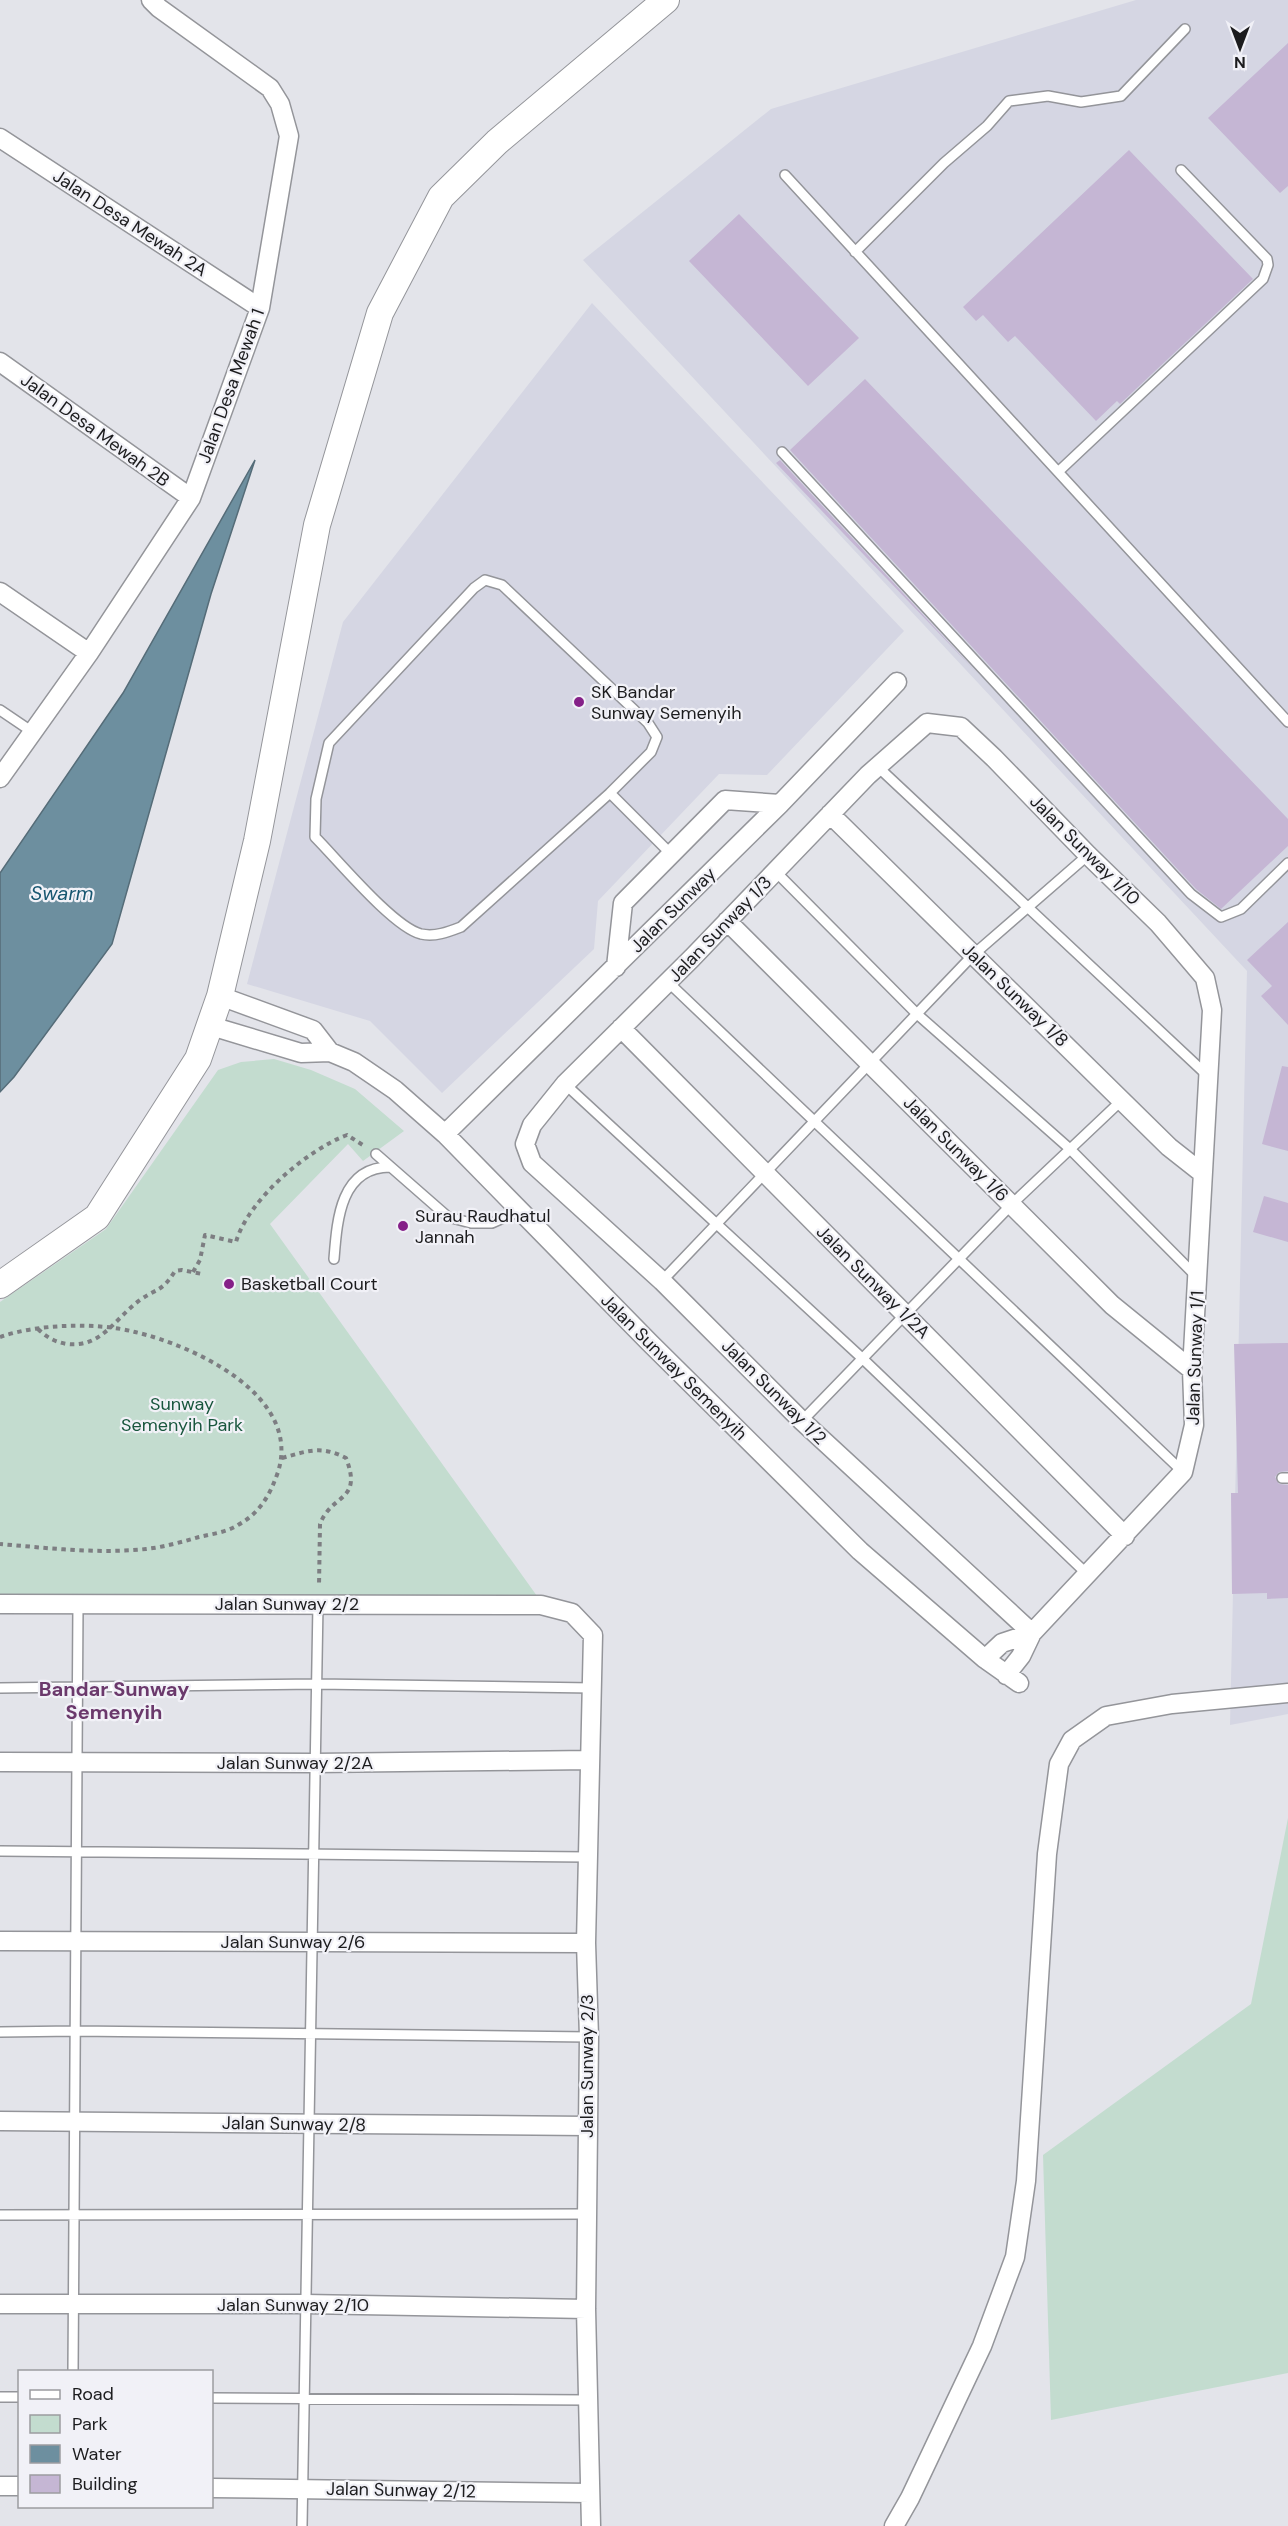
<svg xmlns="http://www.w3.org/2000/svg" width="1288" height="2526" font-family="'DM Sans',sans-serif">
	<rect width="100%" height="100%" fill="#e3e4ea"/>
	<path fill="#d5d6e3" d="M1136,0H1288V1714L1230,1725L1247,971L583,260L771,109Z
		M592,303L904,631L767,775L719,774L598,901L594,949L442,1093L370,1021L247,984L343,622Z"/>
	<path fill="#c3dccf" d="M274,1059L311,1070L355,1089L404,1131L363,1161L348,1144L270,1224L537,1596L0,1598V1302L106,1229L218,1070L241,1062Z
		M1288,1818V2373L1051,2420L1043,2155L1251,2004Z"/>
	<path fill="#6d8f9f" stroke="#556c78" stroke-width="1.5" d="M255,460L211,594L112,944L14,1077L0,1092V873L123,693Z"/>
	<path fill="#c5b6d4" d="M1288,43V186L1280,193L1208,118Z
		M1129,150L1253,279L1120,404L1117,401L1096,421L1015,336L1008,342L983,315L976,321L963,307Z
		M739,214L859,338L808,386L689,261Z
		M865,379L1288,819V846L1221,909L1196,889L790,450Z
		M780,460L977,673L776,463Z
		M1288,922V1025L1261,996L1272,986L1247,960Z
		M1282,1066L1288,1067V1151L1262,1144Z
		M1264,1196L1288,1203V1242L1253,1232Z
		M1288,1343V1471L1279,1472L1275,1477L1279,1484L1288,1485V1598L1267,1599V1593L1232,1594L1231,1493H1238L1234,1344Z"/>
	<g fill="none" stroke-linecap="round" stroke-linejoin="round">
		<g stroke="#94959a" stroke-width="12">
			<path id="lane" d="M785,175L1288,722
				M855,252L944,163L987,126L1009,101L1048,96L1081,102L1121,96L1185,29
				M782,452L1191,894L1221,917L1241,909L1288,863
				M1058,472L1263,279L1268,265L1267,259L1181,170
				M485,580L502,585L648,723L657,737L651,752L610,793L461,927C448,932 435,937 421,934C393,927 337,859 315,837L316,799L329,743L474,588Z
				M0,710L34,733
				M878,767L1208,1076
				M610,793L672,855
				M775,871L917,1014L1070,1149L1197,1277
				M668,982L1183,1472
				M565,1084L863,1359L1088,1575
				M376,1154L448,1217L471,1223H492L519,1211
				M334,1259C337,1221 340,1167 390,1167
				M662,1281L973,955L1088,855
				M802,1421L1012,1204L1122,1100
				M1282,1478H1288
				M0,1688L317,1684L593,1688
				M0,1851L587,1857
				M0,2032L75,2031L589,2037
				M0,2215L588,2214
				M73,2372L78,1604
				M0,2397H20
				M212,2398L587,2400
				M302,2526L318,1604"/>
		</g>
		<g stroke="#94959a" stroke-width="21">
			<path id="street" d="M0,138L260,308
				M0,362L191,498
				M0,592L89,653
				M0,778L89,653L191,498L260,308L289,136L280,104L270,88L159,8L151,0
				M830,814L1169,1147L1202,1173
				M727,921L1112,1305L1192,1370
				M616,967L623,903L725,800L780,804
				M220,996L313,1030L330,1052
				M211,1026L301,1053L330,1052L354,1062L395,1090L445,1134L649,1342L860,1551L985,1659L1019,1683
				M621,1028L1125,1536
				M445,1134L780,804L897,682
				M0,1604L541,1605L572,1613L593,1635L586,1943L589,2037L586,2309L591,2526
				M985,1659L1002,1643L1032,1633
				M1006,1675L1021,1656L1032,1633L1183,1472L1194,1425L1192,1370L1212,1010L1205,978L1158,923L1088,855L994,758L961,727L927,723L868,775L692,958L565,1084L532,1125L525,1144L532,1163L662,1281L802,1421L1032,1633
				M0,1762L315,1763L590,1760
				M0,1941L586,1943
				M0,2121L587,2126
				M0,2304H306L586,2309
				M0,2486H20
				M212,2488L590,2493
				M894,2526L910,2498L982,2346L1015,2257L1026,2181L1047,1854L1059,1764L1072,1740L1106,1716L1172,1704L1288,1693"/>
		</g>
		<g stroke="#94959a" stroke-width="28">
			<path id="secondary" d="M0,1285L97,1217L198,1059L220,996L257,841L317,525L380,313L441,197L497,142L666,0"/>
		</g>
		<path stroke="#7d7e82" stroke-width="4" stroke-dasharray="4.5 4.5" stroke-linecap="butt" d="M193,1272L200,1260L205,1235L236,1242C248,1200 307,1150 347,1135L366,1147
			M38,1329C46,1337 55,1342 67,1344C102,1348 115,1318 140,1300C157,1288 162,1292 175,1271L182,1270L202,1274
			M0,1337C37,1324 97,1322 135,1332C195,1346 302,1396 278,1472C270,1495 260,1513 238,1525C227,1532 212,1534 199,1537C182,1542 164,1547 146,1549C98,1554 48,1548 0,1544
			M282,1458C308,1451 321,1445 346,1458C363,1502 332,1493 320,1524L319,1586"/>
		<use href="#lane" stroke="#fff" stroke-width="9"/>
		<use href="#street" stroke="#fff" stroke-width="18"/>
		<use href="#secondary" stroke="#fff" stroke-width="26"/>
	</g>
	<g fill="#852088" stroke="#f1f1f7" stroke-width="2">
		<circle cx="579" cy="702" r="6"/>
		<circle cx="403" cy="1226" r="6"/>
		<circle cx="229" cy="1284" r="6"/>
	</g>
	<g text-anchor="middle" stroke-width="4.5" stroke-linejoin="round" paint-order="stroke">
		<g font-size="18" fill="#1c1c1e" stroke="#f1f1f7">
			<text transform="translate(130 223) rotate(33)" y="6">Jalan Desa Mewah 2A</text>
			<text transform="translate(231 386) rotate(-70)" y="6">Jalan Desa Mewah 1</text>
			<text transform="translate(95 430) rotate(36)" y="6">Jalan Desa Mewah 2B</text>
			<text transform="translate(1085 850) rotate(45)" y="6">Jalan Sunway 1/10</text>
			<text transform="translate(673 910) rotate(-45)" y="6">Jalan Sunway</text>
			<text transform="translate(720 929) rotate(-46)" y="6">Jalan Sunway 1/3</text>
			<text transform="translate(1015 995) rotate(44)" y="6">Jalan Sunway 1/8</text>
			<text transform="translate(956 1149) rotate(45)" y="6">Jalan Sunway 1/6</text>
			<text transform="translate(873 1282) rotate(45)" y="6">Jalan Sunway 1/2A</text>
			<text transform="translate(1195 1358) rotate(-88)" y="6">Jalan Sunway 1/1</text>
			<text transform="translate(674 1367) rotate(45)" y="6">Jalan Sunway Semenyih</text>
			<text transform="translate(774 1392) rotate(45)" y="6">Jalan Sunway 1/2</text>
			<text x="287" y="1610">Jalan Sunway 2/2</text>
			<text x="295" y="1769">Jalan Sunway 2/2A</text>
			<text x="293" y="1948">Jalan Sunway 2/6</text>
			<text transform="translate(587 2066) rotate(-90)" y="6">Jalan Sunway 2/3</text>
			<text transform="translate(294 2124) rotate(1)" y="6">Jalan Sunway 2/8</text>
			<text x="293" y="2311">Jalan Sunway 2/10</text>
			<text transform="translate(401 2490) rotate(1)" y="6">Jalan Sunway 2/12</text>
		</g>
		<g font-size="18" fill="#1c1c1e" stroke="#f1f1f7" text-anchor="start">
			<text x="591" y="698">SK Bandar<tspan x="591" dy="21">Sunway Semenyih</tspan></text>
			<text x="415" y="1222">Surau Raudhatul<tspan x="415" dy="21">Jannah</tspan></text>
			<text x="241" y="1290">Basketball Court</text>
		</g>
		<g font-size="18" fill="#18563d" stroke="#f1f1f7">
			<text x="182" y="1410">Sunway<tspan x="182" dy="21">Semenyih Park</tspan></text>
		</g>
		<g font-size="20" font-style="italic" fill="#165670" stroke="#f1f1f7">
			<text x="62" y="900">Swarm</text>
		</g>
		<g font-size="20" font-weight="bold" fill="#6b396c" stroke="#f1f1f7">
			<text x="114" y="1696">Bandar Sunway<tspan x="114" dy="23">Semenyih</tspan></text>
		</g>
	</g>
	<rect x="18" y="2370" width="195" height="138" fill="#f1f1f7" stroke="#9c9ca0" stroke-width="1.5"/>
	<rect x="30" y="2390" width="30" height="9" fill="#ffffff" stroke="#9c9ca0" stroke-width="1.5"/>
	<text x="72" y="2400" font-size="18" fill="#1c1c1e">Road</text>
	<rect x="30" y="2415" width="30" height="18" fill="#c3dccf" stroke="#9c9ca0" stroke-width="1.5"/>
	<text x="72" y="2430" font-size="18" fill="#1c1c1e">Park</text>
	<rect x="30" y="2445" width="30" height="18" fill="#6d8f9f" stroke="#9c9ca0" stroke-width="1.5"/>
	<text x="72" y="2460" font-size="18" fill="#1c1c1e">Water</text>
	<rect x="30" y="2475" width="30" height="18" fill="#c5b6d4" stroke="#9c9ca0" stroke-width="1.5"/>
	<text x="72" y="2490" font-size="18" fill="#1c1c1e">Building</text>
	<g transform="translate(1240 48) rotate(180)" stroke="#f1f1f7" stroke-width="4.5" paint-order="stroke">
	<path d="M0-4.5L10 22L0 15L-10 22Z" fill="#1c1c1e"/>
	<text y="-9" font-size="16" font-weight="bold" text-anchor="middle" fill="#1c1c1e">N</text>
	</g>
</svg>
